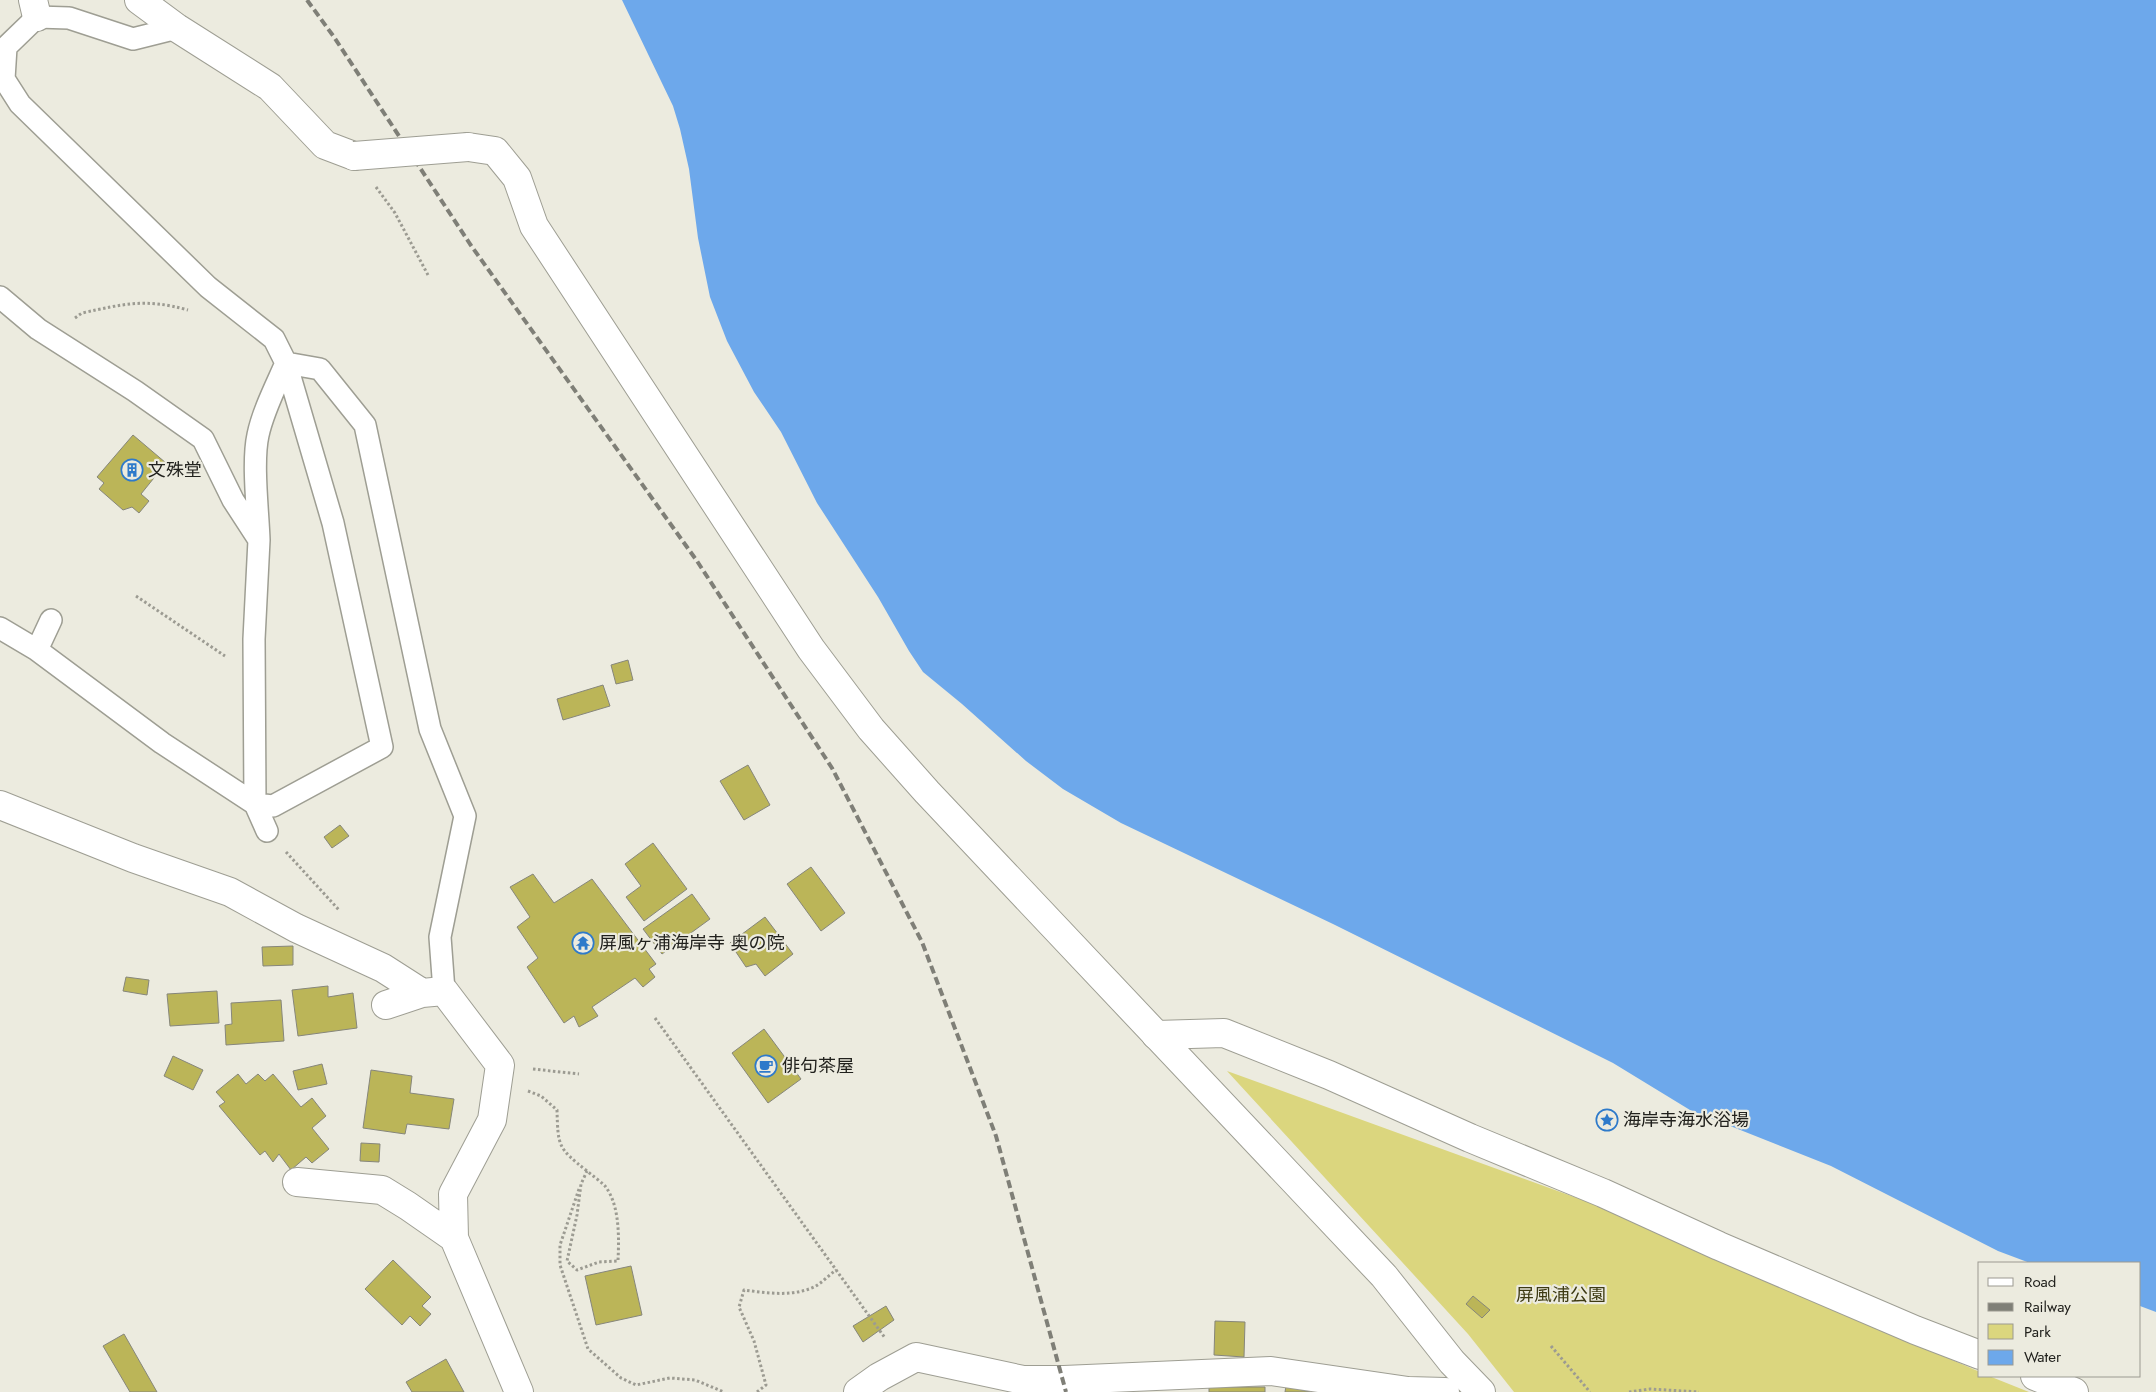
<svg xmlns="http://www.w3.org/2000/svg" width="2156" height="1392" font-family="Jost,'Noto Sans JP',sans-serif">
	<rect width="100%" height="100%" fill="#ecebdf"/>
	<path fill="#dbd67e" d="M1227,1071L1588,1202L1980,1372V1376H1989L2029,1392H1514L1468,1334Z"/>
	<path fill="#6da8eb" d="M622,0H2156V1312L2140,1306V1263H2030L1998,1251L1831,1166L1690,1110L1613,1063L1333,924L1121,823L1063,789L1026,761L962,704L923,672L909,651L878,597L817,503L781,432L754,392L727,341L710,297L698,238L689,169L680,129L673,106Z"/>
	<path fill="#bbb558" stroke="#86867b" d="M133,435L166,463L141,494L149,501L139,513L132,507L123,510L99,489L104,483L97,477Z
		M628,660L633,680L616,684L611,665Z
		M603,685L610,706L563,720L557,699Z
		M748,765L770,805L744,820L720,781Z
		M340,825L349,836L332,848L324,837Z
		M653,843L687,889L644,921L626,897L641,886L625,864Z
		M811,867L845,913L821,931L787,884Z
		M533,874L554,903L592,879L656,964L649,969L655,977L643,987L635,978L592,1007L598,1016L579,1027L574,1016L564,1023L527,967L538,958L517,927L530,917L510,887Z
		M692,894L710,919L662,954L643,929Z
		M765,917L793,954L765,976L756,964L746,967L730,943Z
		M293,946V965L263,966L262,947Z
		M126,977L149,980L147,995L123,991Z
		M328,986V997L353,993L357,1028L298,1036L292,990Z
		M217,991L219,1023L170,1026L167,994Z
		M281,1000L284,1041L226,1045L225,1025L232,1024L231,1003Z
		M764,1029L801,1079L768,1103L732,1053Z
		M173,1056L203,1070L193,1090L164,1076Z
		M322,1064L327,1084L298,1090L293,1071Z
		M371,1070L412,1076L410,1093L454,1099L449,1129L407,1124L405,1134L363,1128Z
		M238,1074L246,1084L258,1074L265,1081L273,1074L301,1107L312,1098L326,1116L312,1128L329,1149L312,1163L306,1157L291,1170L279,1154L273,1162L265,1151L260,1155L219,1106L225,1102L216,1092Z
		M361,1143L380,1144L379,1162L360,1161Z
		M393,1260L431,1297L422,1306L431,1314L420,1326L410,1316L402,1325L365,1289Z
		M631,1266L642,1315L596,1325L585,1276Z
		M1473,1296L1490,1310L1482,1318L1466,1304Z
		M886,1306L894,1320L863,1342L853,1326Z
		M1215,1321L1245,1322L1244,1357L1214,1355Z
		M124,1334L157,1392H130L103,1346Z
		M446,1359L464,1392H412L406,1382Z
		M1286,1386L1310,1392H1285Z
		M1209,1387H1265V1392H1209Z"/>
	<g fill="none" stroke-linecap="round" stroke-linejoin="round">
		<g stroke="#9e9e93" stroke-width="24">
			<path id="lane" d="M177,28L133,39L69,18L37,17L6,47L4,79L20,104L208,287L274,339L286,363L320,369L365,425L430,729L465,816L440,937L444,991
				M0,297L38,329L135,391L203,439L233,500L259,540L254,639L255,804L267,831
				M259,540C258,511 252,462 258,435C263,411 276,386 286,363
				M0,628L37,650L162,743L255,804L273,806L382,747L333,523L286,363
				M37,650L51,620"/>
		</g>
		<g stroke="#9e9e93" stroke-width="30">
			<path id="street" d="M33,0L37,17
				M0,805L133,858L230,892L296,928L383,968L422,993L444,991L500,1065L492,1120L453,1194L454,1238L519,1392
				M386,1005L422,993
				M1156,1035L1224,1033L1329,1075L1470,1138L1603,1193L1719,1246L1915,1330L1980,1355
				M297,1182L382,1190L408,1206L454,1238
				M2035,1376L2074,1392
				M858,1392L879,1377L916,1357L1023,1380H1064L1271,1371L1408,1391L1445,1392"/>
		</g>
		<g stroke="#9e9e93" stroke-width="30">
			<path id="secondary" d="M139,0L177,28L270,87L325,145L354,156
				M468,147L495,151L517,178L534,226L811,649L871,729L927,792L1384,1276L1452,1362L1481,1392"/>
		</g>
		<path stroke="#9c9b92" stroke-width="3" stroke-dasharray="2.5 2.5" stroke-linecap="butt" d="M376,187L395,213L428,275
			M75,318L82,313C124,304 145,298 188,310
			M136,596L225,656
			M286,852L339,910
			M655,1018L885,1338
			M533,1069L579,1074
			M528,1091L541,1096L557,1110C558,1147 558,1148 587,1171C593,1176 600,1181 605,1186C620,1205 619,1238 618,1261L599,1262L577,1270L567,1261L577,1215L581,1184L587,1171
			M579,1189L560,1245V1265L588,1349L621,1378L636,1385L670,1378L695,1380L724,1392
			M1551,1346L1590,1392
			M757,1392L766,1385L754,1341L739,1307L744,1290C767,1293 792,1297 814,1287C822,1283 829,1275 836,1270
			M1629,1392L1650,1389L1699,1392"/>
		<use href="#lane" stroke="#fff" stroke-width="21"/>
		<use href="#street" stroke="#fff" stroke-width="28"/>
		<use href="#secondary" stroke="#fff" stroke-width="28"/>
		<path stroke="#7f7f77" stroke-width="4" stroke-dasharray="8 4" stroke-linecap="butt" d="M307,0L334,37L470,244L697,561L832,768L922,942L996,1136L1066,1392"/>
		<g stroke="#9e9e93" stroke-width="30" stroke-linecap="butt">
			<path id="secondary-bridge" d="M354,156L468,147"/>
		</g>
		<use href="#secondary-bridge" stroke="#fff" stroke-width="28"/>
	</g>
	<defs>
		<g id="building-ring" transform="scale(1.125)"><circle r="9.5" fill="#ecebdf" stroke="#2e7aca" stroke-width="1.5"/><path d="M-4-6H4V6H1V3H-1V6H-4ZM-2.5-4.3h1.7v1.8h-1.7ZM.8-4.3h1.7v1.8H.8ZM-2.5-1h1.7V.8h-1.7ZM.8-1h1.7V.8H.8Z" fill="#2e7aca"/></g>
		<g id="temple-ring" transform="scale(1.125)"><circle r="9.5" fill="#ecebdf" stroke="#2e7aca" stroke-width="1.5"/><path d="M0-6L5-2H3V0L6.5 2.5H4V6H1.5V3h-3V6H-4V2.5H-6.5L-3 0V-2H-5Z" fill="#2e7aca"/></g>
		<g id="cafe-ring" transform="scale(1.125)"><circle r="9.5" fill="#ecebdf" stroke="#2e7aca" stroke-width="1.5"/><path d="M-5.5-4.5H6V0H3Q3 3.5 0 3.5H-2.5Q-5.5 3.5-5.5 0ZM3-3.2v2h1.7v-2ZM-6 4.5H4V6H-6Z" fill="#2e7aca"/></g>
		<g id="sight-ring" transform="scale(1.125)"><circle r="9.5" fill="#ecebdf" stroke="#2e7aca" stroke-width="1.5"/><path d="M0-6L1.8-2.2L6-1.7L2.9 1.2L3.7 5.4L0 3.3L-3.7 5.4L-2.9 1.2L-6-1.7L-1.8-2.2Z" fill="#2e7aca"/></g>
	</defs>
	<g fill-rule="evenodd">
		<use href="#building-ring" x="132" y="470"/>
		<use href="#temple-ring" x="583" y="943"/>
		<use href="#cafe-ring" x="766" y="1066"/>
		<use href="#sight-ring" x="1607" y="1120"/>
	</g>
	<g text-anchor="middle" stroke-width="4.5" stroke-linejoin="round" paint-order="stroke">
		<g font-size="18" fill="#21211d" stroke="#ecebdf" text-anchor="start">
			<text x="148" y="476">文殊堂</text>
			<text x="599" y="949">屏風ヶ浦海岸寺 奥の院</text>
			<text x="782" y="1072">俳句茶屋</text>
			<text x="1623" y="1126">海岸寺海水浴場</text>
		</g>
		<g font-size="18" fill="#3d3a12" stroke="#ecebdf">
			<text x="1561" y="1301">屏風浦公園</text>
		</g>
	</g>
	<rect x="1978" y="1262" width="162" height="115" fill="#ecebdf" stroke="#9b9a91"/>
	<rect x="1988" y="1278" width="25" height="8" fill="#ffffff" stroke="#9b9a91"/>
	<text x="2024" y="1287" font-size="15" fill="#21211d">Road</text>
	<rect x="1988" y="1303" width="25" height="8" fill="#7f7f77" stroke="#9b9a91"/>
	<text x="2024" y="1312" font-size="15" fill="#21211d">Railway</text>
	<rect x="1988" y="1324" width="25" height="15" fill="#dbd67e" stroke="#9b9a91"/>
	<text x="2024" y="1337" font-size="15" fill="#21211d">Park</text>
	<rect x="1988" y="1350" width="25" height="15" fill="#6da8eb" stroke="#9b9a91"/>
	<text x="2024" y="1362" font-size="15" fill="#21211d">Water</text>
</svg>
